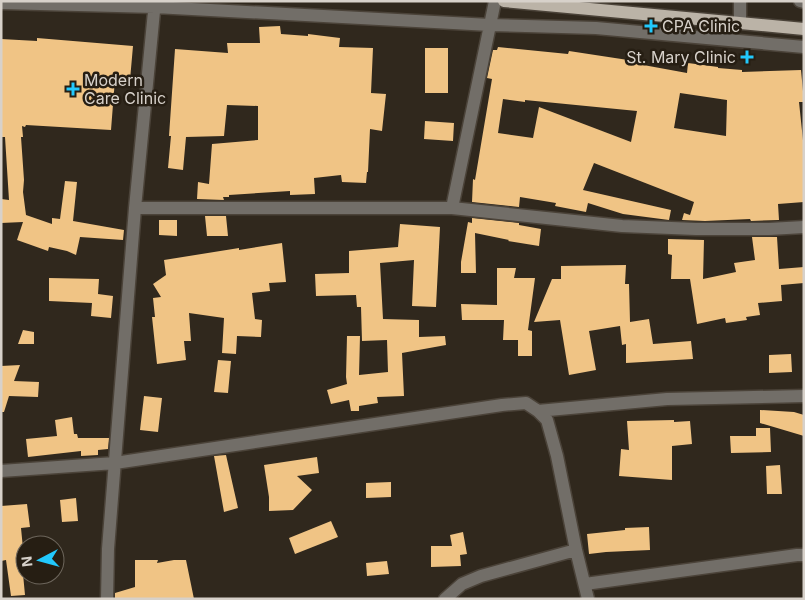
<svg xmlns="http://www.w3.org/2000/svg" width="805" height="600" font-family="Inter,sans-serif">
	<rect width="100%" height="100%" fill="#30281d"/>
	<path fill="#f0c485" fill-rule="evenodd" d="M280,26L281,34L308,36V34L340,38L339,47L373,48L371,93L386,94L382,131L370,129L368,172H367L366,183L342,182L341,175L314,178L315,194L290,195V191L229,195V197H223L224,200L197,199L198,182L209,184L212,144L258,140V106L227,105L224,136L186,137L183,170L168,168L171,136H169L175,49L228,53L227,43H260L259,27Z
		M37,38L133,46L130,80L115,79L111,130L26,125L25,127L22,126L23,137H21L24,180L23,192L26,215L52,224V218L60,219L65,181L77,182L73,221L124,230L123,240L80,237L76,255L67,251L49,247L48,251L17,240L23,222L1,223V199L9,200L5,137H1L2,73H1V39L37,41Z
		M498,47L568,54L569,51L628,60L627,62L687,73L688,63L718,67V68L742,70V72L801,70L804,102H799L804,150V202L778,204L779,220L751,221L750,219L705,221L682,220L684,213L690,215L694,202L594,163L583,190L671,210L669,220L623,214L588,203L586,212L555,206L556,203L520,197L519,207L472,202L473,179L475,180L492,79L487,78L493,50H497ZM680,93L727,100L726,136L674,128ZM503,99L525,102V100L637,111L631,142L539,107L533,138L498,133Z
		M425,48H448V93H425Z
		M425,121L454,123L453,141L424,139Z
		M205,216H226L228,236H207Z
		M472,218L519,223V225L541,229L539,246L508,241L509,240L475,233L476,273H461V262L468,222L472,223Z
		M159,220H177V236L159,235Z
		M400,224L440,227L436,307L412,306L414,260L380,263L383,319L419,320V337L445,336L446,345L402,353L404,396L377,397L378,403L359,406V411H351L349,400L331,404L327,390L347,384L346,377L347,336H360L359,375L388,372L387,340L362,341L361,307H357L356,295L316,296L315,274L349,273V251L398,247Z
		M752,237H777L779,269L804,267V283L781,285L782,301L758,303L760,315L746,317L747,320L726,323L725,318L697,324L690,279H671L672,255L668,254V239L704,240L703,279L736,272L734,263L755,260Z
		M282,243L286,282L269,283L270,291L252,293L255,319L262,320L261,337L237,336L236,354L222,353L224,318L189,313L191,341H184L186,360L157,364L152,317H155L153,298L161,297L153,284L166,275L164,260L239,248V250Z
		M626,265L625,284H629L630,322L649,319L653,344L691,341L693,359L626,363V344L622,345L620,326L589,331L596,370L569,375L560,320L534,322L552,279H561V266Z
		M497,268H516L514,278H535L528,330L532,331V356H518V340H503L504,320H462L461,304L497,305Z
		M49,278L99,279L98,294L113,296L111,318L91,316L92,303L49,301Z
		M23,330L34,332V344H18Z
		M791,354L792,372L769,373V355Z
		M218,360L231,361L228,393L214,392Z
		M20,365L14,381L39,382L38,397L9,396L4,412H1V366Z
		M144,396L162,398L158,432L140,430Z
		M760,410L794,412L804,415V436L760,423Z
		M72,417L74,434H77L78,438H109L108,449L98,450V455L81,456V451L28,457L26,439L57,436L55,420Z
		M674,420V422L690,421L692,444L672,446V480L619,476L621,449L629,450L627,421Z
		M756,428H770L771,452L731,453L730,436H756Z
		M226,455L238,508L224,512L214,456Z
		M317,457L319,473L297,476L312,490L293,510L269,511V497L264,465Z
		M780,465L782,494H767L766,466Z
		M391,482V497L366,498V483Z
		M76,498L78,521L62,522L60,500Z
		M27,504L30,527L21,528L25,569V573L23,574L25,595L11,596L6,560L1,561V506Z
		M331,521L338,537L295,554L289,538Z
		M649,527L650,550L606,552L589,554L587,534L625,530V528Z
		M463,532L467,554L460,555L461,566L431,567V546H452L450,535Z
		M135,560H158L157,563L174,560H186L194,599H115V593L135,587Z
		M387,561L389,574L367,576L366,563Z"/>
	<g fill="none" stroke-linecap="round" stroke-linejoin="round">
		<g stroke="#4b4339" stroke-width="15">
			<path id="minor" d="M740,1V23
				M800,1L804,2
				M1,3L155,7L490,25L596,28L804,47
				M135,208H452L622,226L696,229H769L804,227
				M452,208L495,1
				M538,411L667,399L804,396
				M1,471L115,463L502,405L526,403L538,411L547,420L557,456L576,550L588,599
				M585,584L797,555H804
				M107,599L108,549L135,208L155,1
				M445,599L462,584L481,576L576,550"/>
		</g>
		<g stroke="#4b4339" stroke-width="15">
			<path id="major" d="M504,1L804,29"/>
		</g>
		<use href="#minor" stroke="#726e68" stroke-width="12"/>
		<use href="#major" stroke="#bbb3a7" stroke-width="12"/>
	</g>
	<g fill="#22c9fd" stroke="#261e13" stroke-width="2">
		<path d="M648.5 18.5h5v5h5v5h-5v5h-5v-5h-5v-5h5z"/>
		<path d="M744.5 49.5h5v5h5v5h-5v5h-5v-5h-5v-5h5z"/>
		<path d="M70.5 81.5h5v5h5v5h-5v5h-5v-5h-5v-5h5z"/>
	</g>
	<g text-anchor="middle" stroke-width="5" stroke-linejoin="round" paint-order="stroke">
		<g font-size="16" fill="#d7d1ca" stroke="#261e13" text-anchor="start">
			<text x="662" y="32">CPA Clinic</text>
			<text x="736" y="63" text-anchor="end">St. Mary Clinic</text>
			<text x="84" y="86">Modern<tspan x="84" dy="18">Care Clinic</tspan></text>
		</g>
	</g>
	<rect width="805" height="600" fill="none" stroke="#d7d1ca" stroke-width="5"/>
	<g transform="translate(40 560) rotate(264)"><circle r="24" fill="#261e13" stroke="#6d665c"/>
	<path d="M0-4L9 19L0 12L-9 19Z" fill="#22c9fd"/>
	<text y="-8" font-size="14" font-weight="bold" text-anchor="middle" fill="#d7d1ca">N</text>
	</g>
</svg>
